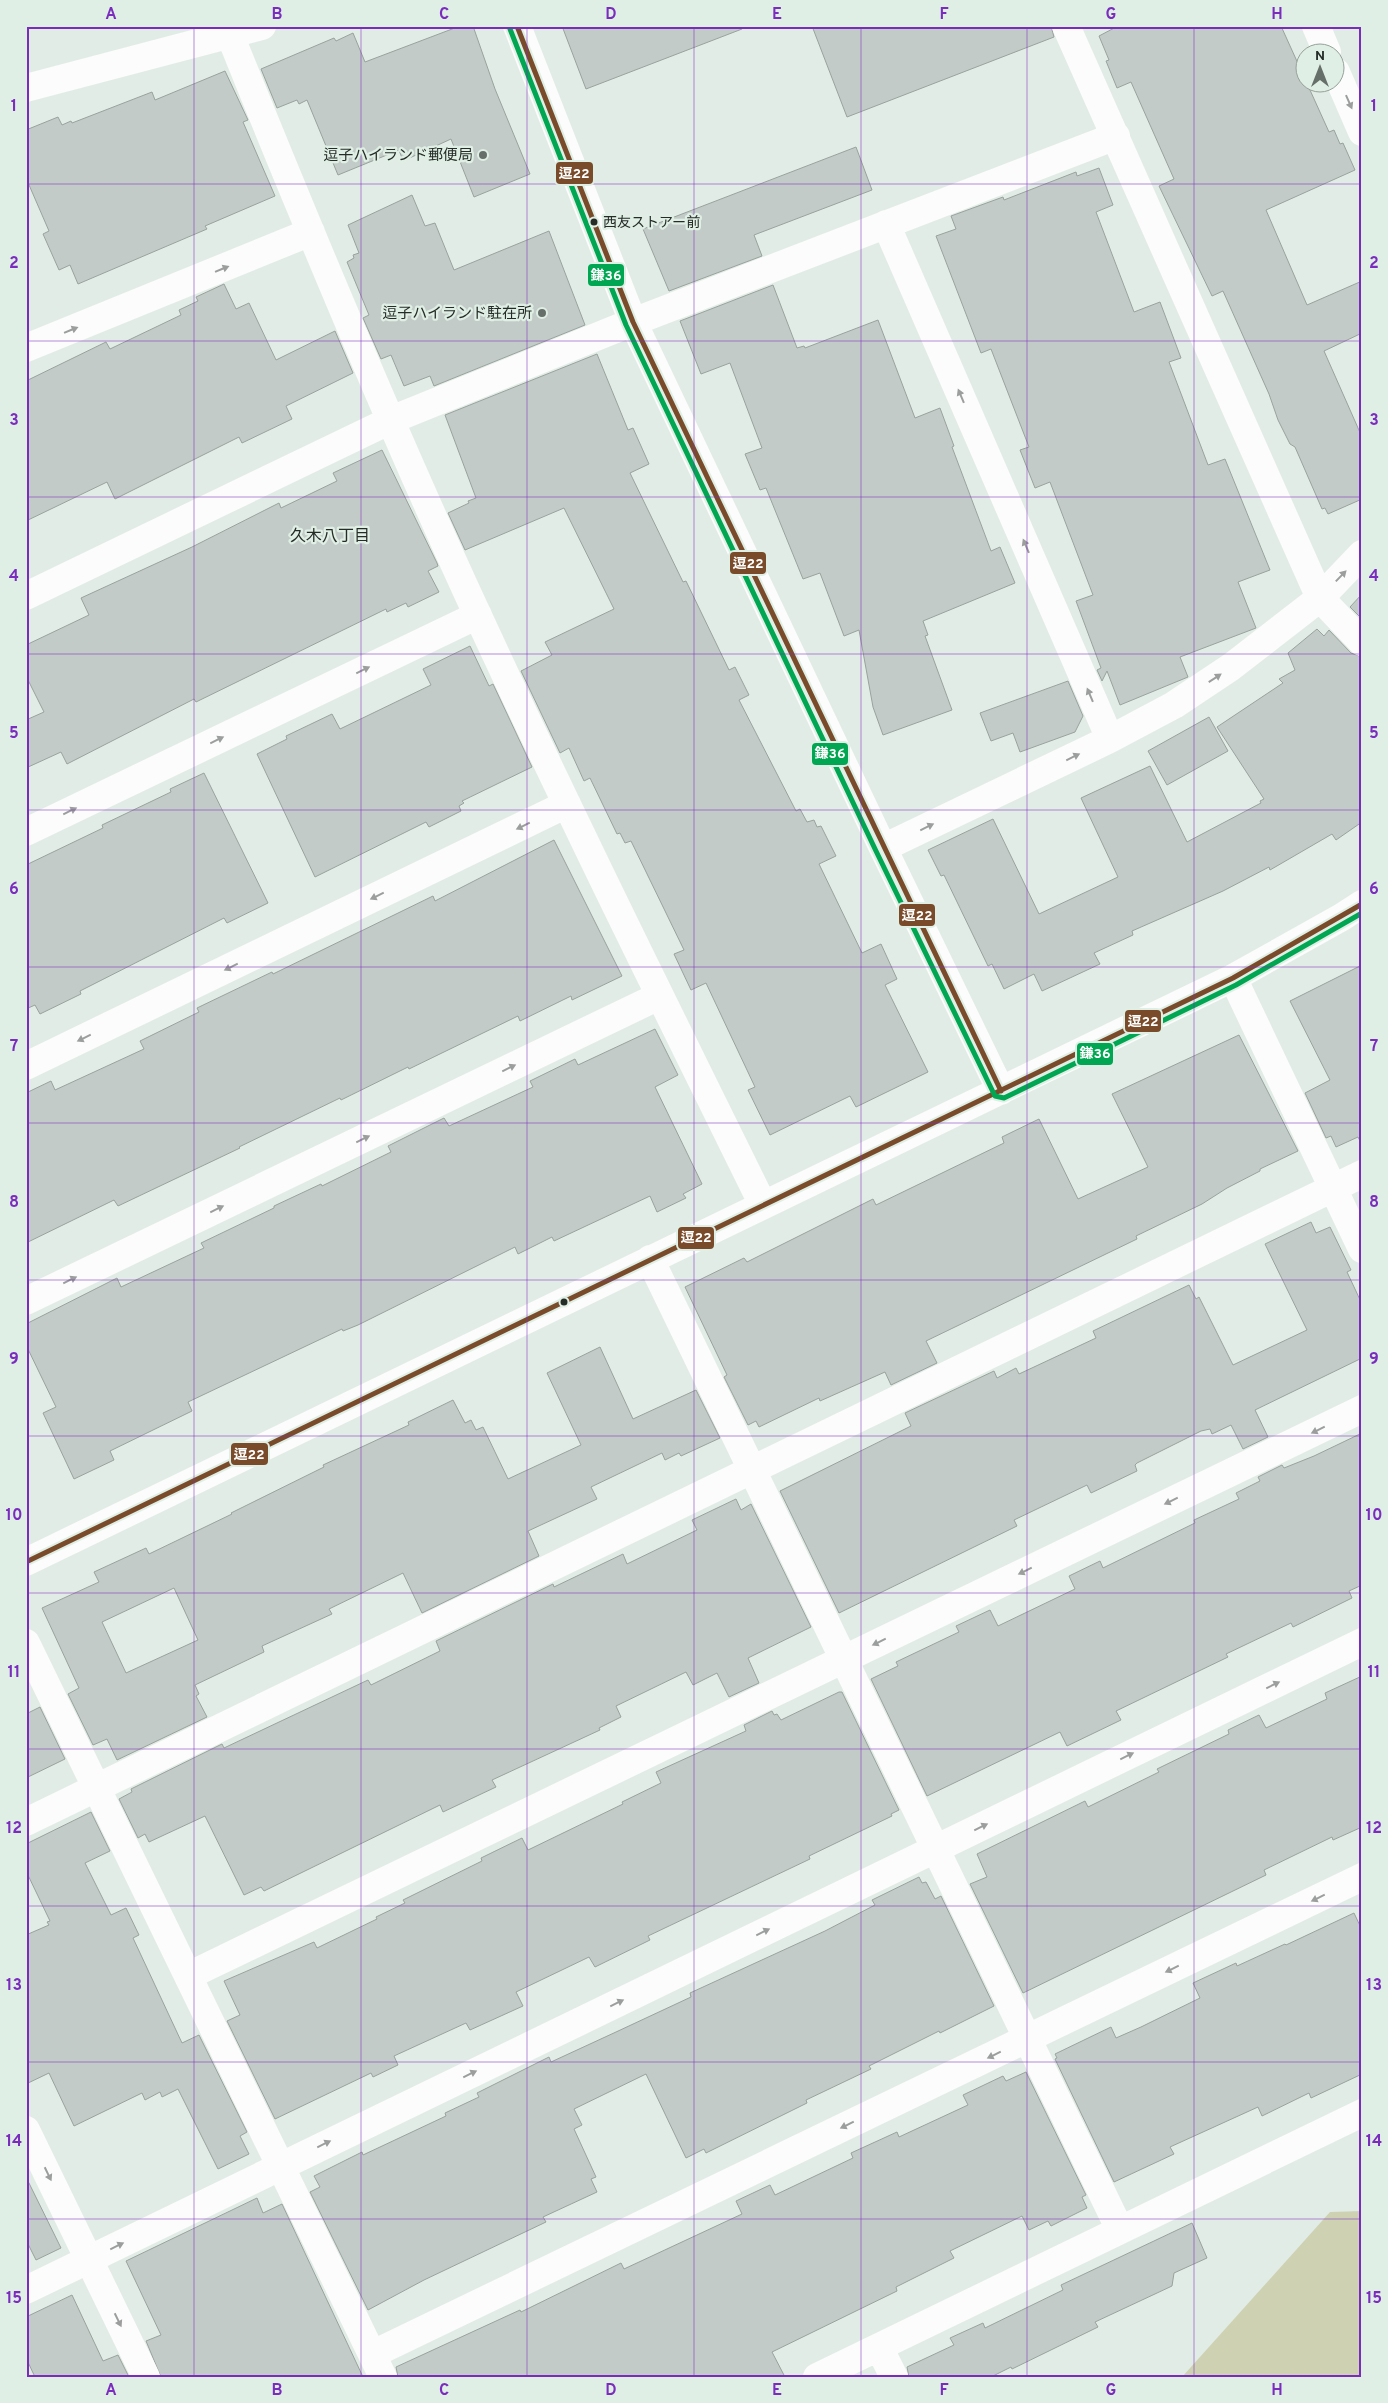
<svg xmlns="http://www.w3.org/2000/svg" width="1388" height="2403" font-family="Overpass,'Noto Sans JP',sans-serif">
	<rect width="100%" height="100%" fill="#e2ece6"/>
	<path fill="#ced2b3" d="M1362,2211V2377H1182L1330,2212Z"/>
	<path fill="#c3cbc8" stroke="#9aa29e" fill-rule="evenodd" d="M460,26H473L495,89L530,174L474,197L451,139L403,161L399,150L338,175L307,100L299,104L297,100L277,108L261,69L334,38L336,41L353,33L365,62Z
		M562,26H742V29L586,89Z
		M812,26H1051L1054,37L847,117Z
		M1118,26H1281L1329,132L1334,130L1340,144L1343,143L1355,170L1266,210L1307,305L1362,281V333L1324,351L1362,437V499L1328,514L1325,508L1322,509L1295,447L1290,444L1278,420L1269,394L1223,291L1212,296L1159,186L1174,179L1131,82L1117,88L1106,61L1109,60L1099,36Z
		M225,71L248,120L243,122L275,196L205,226L207,229L78,284L70,265L59,270L43,234L49,231L26,178V130L58,117L62,125L71,121L72,123L152,92L155,100Z
		M856,147L872,190L754,235L762,256L669,291L643,229Z
		M1099,168L1113,205L1096,212L1134,312L1160,302L1181,358L1169,362L1208,465L1225,459L1270,570L1238,582L1256,628L1180,657L1188,677L1120,705L1107,671L1102,681L1097,670L1101,668L1076,601L1093,595L1050,482L1035,488L1020,450L1029,447L991,349L981,353L936,236L956,229L951,216L1003,197L1004,200L1076,172L1077,176Z
		M412,195L425,226L435,223L454,270L549,231L585,325L434,386L430,376L404,386L391,355L381,359L363,318L369,315L347,262L354,258L353,255L359,253L348,225Z
		M224,284L236,309L249,303L276,360L335,331L353,373L286,406L292,419L242,443L239,437L115,499L107,482L26,521V381L106,342L110,349L181,315L179,310L198,301L196,297Z
		M773,285L797,348L804,346L805,348L878,320L915,418L940,408L954,446L952,447L991,551L1000,547L1015,583L923,621L928,635L925,636L952,710L883,735L873,707L859,630L844,636L820,573L803,579L766,488L760,490L745,454L762,448L730,363L701,374L680,321Z
		M597,354L628,430L633,428L649,464L630,473L683,582L686,581L729,670L735,667L749,695L739,700L796,811L800,809L807,822L814,820L817,827L821,826L836,856L819,864L862,953L881,944L897,979L885,985L928,1072L856,1107L850,1096L770,1135L748,1090L755,1087L706,983L691,990L674,954L684,950L631,841L625,843L620,833L617,834L590,778L584,781L569,748L560,753L521,671L552,655L545,642L614,609L564,508L465,550L448,513L469,503L468,501L476,498L445,415Z
		M382,450L437,563L438,566L428,571L439,592L408,607L406,603L387,612L386,609L196,702L194,699L67,764L61,752L26,768V720L44,712L26,676V645L89,615L81,598L192,547L279,503L281,508L337,481L333,473Z
		M1362,594V619L1350,607Z
		M1317,629L1324,636L1329,630L1351,653L1362,657V822L1336,840L1332,834L1270,870L1269,867L1223,891L1132,931L1133,935L1094,953L1100,964L1042,991L1034,974L1004,989L992,964L988,966L944,875L941,876L928,850L993,819L1039,914L1118,877L1081,798L1150,766L1187,842L1261,803L1260,801L1264,799L1217,727L1283,683L1279,679L1295,670L1288,653Z
		M470,646L489,686L493,684L532,767L462,801L464,803L459,806L461,811L429,827L426,822L315,877L257,754L287,739L286,736L332,714L340,729L431,685L423,669Z
		M1068,681L1083,716L1075,732L1020,752L1013,733L991,741L980,713Z
		M1209,717L1228,751L1167,785L1148,751Z
		M204,773L268,903L227,923L224,918L80,991L81,994L40,1014L35,1005L26,1009V865L103,828L102,825L171,792L170,789Z
		M554,840L622,976L572,1000L571,996L520,1021L518,1016L409,1069L408,1067L341,1100L340,1098L239,1147L240,1148L118,1206L114,1200L26,1243V1093L51,1081L55,1090L144,1049L140,1041L199,1012L197,1008L272,972L273,974L433,896L435,901Z
		M1362,965V1145L1358,1137L1336,1147L1331,1136L1326,1138L1305,1093L1330,1080L1290,1001Z
		M655,1029L678,1075L655,1087L702,1184L683,1194L686,1198L657,1212L650,1196L554,1241L552,1237L518,1254L515,1247L358,1325L343,1331L342,1329L188,1402L192,1411L110,1451L114,1460L74,1479L43,1413L56,1407L26,1345V1324L117,1278L121,1287L204,1248L201,1243L274,1208V1206L321,1184L322,1186L391,1152L388,1146L444,1118L449,1126L533,1087L530,1081L575,1059L578,1065Z
		M1239,1035L1298,1151L1260,1169V1171L1227,1188L1202,1204L1136,1236L1137,1239L926,1341L937,1363L891,1385L885,1372L820,1401L819,1398L759,1427L756,1421L748,1425L724,1377L727,1375L685,1287L744,1258L747,1262L873,1199L876,1205L1004,1143L1002,1137L1039,1119L1078,1199L1148,1167L1112,1094Z
		M1311,1222L1316,1233L1330,1227L1351,1270L1347,1272L1362,1304V1358L1255,1410L1268,1437L1243,1449L1231,1425L1212,1434L1210,1429L1201,1431L1137,1463L1135,1465L1137,1471L1091,1493L1087,1485L1014,1520L1017,1526L839,1613L780,1491L911,1426L905,1413L994,1371L997,1378L1016,1368L1019,1374L1096,1338L1093,1331L1189,1285L1196,1299L1199,1297L1233,1365L1307,1330L1265,1244Z
		M600,1347L633,1419L696,1390L720,1438L681,1456L679,1453L665,1460L662,1453L591,1487L597,1499L528,1531L539,1556L422,1613L403,1573L329,1609L332,1614L262,1646L264,1652L195,1685L199,1694L196,1696L207,1717L117,1760L107,1739L93,1745L68,1694L79,1688L42,1608L99,1582L94,1572L146,1548L149,1554L232,1514L231,1513L324,1467L323,1465L409,1425L408,1422L453,1400L465,1423L471,1420L476,1430L483,1427L508,1479L581,1445L547,1373ZM174,1588L198,1640L126,1673L102,1622Z
		M1362,1433V1585L1349,1591L1352,1598L1293,1627L1291,1623L1226,1654L1228,1657L1116,1711L1121,1720L1067,1746L1060,1732L927,1796L871,1679L898,1666L896,1662L959,1632L956,1626L990,1610L998,1626L1075,1589L1069,1576L1100,1561L1103,1568L1195,1523L1194,1520L1239,1499L1236,1493L1260,1481L1258,1477L1282,1465L1284,1468L1314,1456Z
		M736,1499L741,1510L751,1504L811,1627L748,1658L759,1683L729,1697L717,1673L693,1685L686,1672L616,1706L621,1717L599,1728L600,1730L492,1780L496,1787L443,1812L440,1805L264,1891L261,1887L244,1895L205,1816L149,1842L145,1834L138,1838L119,1799L132,1792L131,1789L222,1744L224,1748L368,1680L371,1685L440,1651L436,1641L553,1584L554,1587L623,1554L627,1564L697,1530L692,1520Z
		M1362,1676V1827L1333,1840L1332,1837L1264,1870L1266,1875L1023,1993L970,1884L987,1877L977,1854L1085,1801L1088,1807L1159,1772L1157,1769L1229,1734L1228,1730L1259,1715L1266,1728L1327,1699L1325,1693Z
		M839,1692H842L899,1810L891,1814L892,1816L809,1856L810,1859L648,1936L650,1940L595,1967L589,1957L516,1992L523,2006L470,2030L466,2023L394,2056L398,2065L373,2077L371,2073L275,2119L227,2021L240,2015L224,1981L314,1942L317,1948L377,1919L376,1917L405,1903L403,1900L482,1861L481,1858L522,1838L528,1850L623,1804L622,1802L661,1783L656,1772L746,1731L744,1725L772,1711L774,1715L777,1714L781,1720Z
		M40,1707L65,1759L26,1778V1714Z
		M91,1812L110,1851L85,1863L111,1915L126,1908L139,1935L133,1938L182,2043L199,2035L247,2132L240,2136L249,2154L218,2169L178,2089L162,2097L160,2092L145,2100L142,2093L74,2126L49,2073L26,2084V1935L49,1925L47,1922L50,1921L26,1871V1844Z
		M919,1877L922,1883L926,1882L935,1899L941,1896L994,2006L940,2033L939,2031L869,2066L871,2069L806,2100L807,2103L706,2153L704,2149L686,2158L646,2074L574,2109L582,2125L574,2129L596,2177L591,2179L597,2192L543,2217L546,2222L424,2280L368,2310L310,2192L320,2187L314,2176L362,2152L363,2155L446,2116L445,2113L479,2097L477,2093L549,2057L551,2062L616,2032L691,1997L690,1993L825,1931L875,1905L872,1900Z
		M1354,1913L1362,1930V2074L1311,2098L1309,2093L1262,2116L1258,2107L1170,2147L1174,2154L1114,2182L1055,2059L1057,2058L1055,2054L1111,2027L1116,2038L1141,2027L1200,1998L1193,1983L1236,1963L1237,1966L1285,1944L1286,1945Z
		M1026,2072L1086,2195L1082,2197L1087,2208L1051,2226L1048,2221L1029,2230L1022,2216L950,2251L954,2258L896,2287L897,2291L772,2352L785,2377H398L396,2367L520,2310L521,2312L621,2263L624,2269L742,2214L736,2201L770,2185L775,2195L853,2158L851,2153L897,2132L899,2137L968,2105L963,2095L1003,2076L1006,2081Z
		M26,2177L61,2248L36,2260L26,2240Z
		M257,2198L263,2213L282,2204L363,2377H161L146,2341L161,2335L126,2261Z
		M1192,2223L1207,2258L1174,2273L1172,2286L1095,2322L1098,2327L1012,2369L1011,2367L991,2377H909L907,2367L954,2345L950,2338L983,2323L985,2328L1063,2290L1061,2285Z
		M72,2295L103,2361L118,2355L129,2377H35L26,2358V2317Z"/>
	<g fill="none" stroke-linecap="round" stroke-linejoin="round">
		<path stroke="#fbfcfb" stroke-width="28" d="M517,26L633,322L883,848L1001,1091
			M1066,26L1320,598L1362,642
			M1316,26L1327,52
			M230,35C309,231 390,426 479,618C570,815 667,1010 763,1205
			M1336,72L1362,132
			M26,88L262,26
			M886,224L1110,739
			M26,348L311,232
			M26,596L391,420L633,322L1116,136
			M26,832L478,615
			M883,848L1110,739L1174,705L1231,667L1320,598L1362,554
			M1233,978L1362,1249
			M26,1066L567,804
			M650,1259L1120,2230
			M26,1301L659,996
			M26,1562L1233,978L1342,917L1362,904
			M26,1643L383,2377
			M26,1822L1362,1174
			M188,1976L1362,1409
			M26,2130L146,2377
			M26,2290L1362,1642
			M879,2347L894,2377
			M373,2354L1362,1877
			M817,2377L1362,2113"/>
		<g stroke="#dfefe5" stroke-width="9">
			<path id="bus-1" d="M517,26L633,322L1001,1091
				M26,1562L1233,978L1362,904"/>
		</g>
		<g stroke="#dfefe5" stroke-width="9">
			<path id="bus-2" d="M510,29L626,325L876,851L995,1096L1004,1098L1236,985L1362,913"/>
		</g>
		<use href="#bus-1" stroke="#7a4b2a" stroke-width="5"/>
		<use href="#bus-2" stroke="#00a651" stroke-width="5"/>
	</g>
	<defs><path id="oneway-solid" d="M-6-.8H1V-3.2L6.5 0L1 3.2V.8H-6Z" transform="scale(1.25)"/></defs>
	<g fill="#9b9e9c">
		<use href="#oneway-solid" transform="translate(1349 102) rotate(66)"/>
		<use href="#oneway-solid" transform="translate(222 269) rotate(-22)"/>
		<use href="#oneway-solid" transform="translate(71 330) rotate(-22)"/>
		<use href="#oneway-solid" transform="translate(961 396) rotate(-113)"/>
		<use href="#oneway-solid" transform="translate(1026 546) rotate(-113)"/>
		<use href="#oneway-solid" transform="translate(1341 576) rotate(-46)"/>
		<use href="#oneway-solid" transform="translate(363 670) rotate(-26)"/>
		<use href="#oneway-solid" transform="translate(1215 678) rotate(-33)"/>
		<use href="#oneway-solid" transform="translate(1090 695) rotate(-113)"/>
		<use href="#oneway-solid" transform="translate(217 740) rotate(-26)"/>
		<use href="#oneway-solid" transform="translate(1073 757) rotate(-26)"/>
		<use href="#oneway-solid" transform="translate(70 811) rotate(-26)"/>
		<use href="#oneway-solid" transform="translate(523 826) rotate(154)"/>
		<use href="#oneway-solid" transform="translate(927 827) rotate(-26)"/>
		<use href="#oneway-solid" transform="translate(377 896) rotate(154)"/>
		<use href="#oneway-solid" transform="translate(231 967) rotate(154)"/>
		<use href="#oneway-solid" transform="translate(84 1038) rotate(154)"/>
		<use href="#oneway-solid" transform="translate(509 1068) rotate(-26)"/>
		<use href="#oneway-solid" transform="translate(363 1139) rotate(-26)"/>
		<use href="#oneway-solid" transform="translate(217 1209) rotate(-26)"/>
		<use href="#oneway-solid" transform="translate(70 1280) rotate(-26)"/>
		<use href="#oneway-solid" transform="translate(1318 1430) rotate(154)"/>
		<use href="#oneway-solid" transform="translate(1171 1501) rotate(154)"/>
		<use href="#oneway-solid" transform="translate(1025 1571) rotate(154)"/>
		<use href="#oneway-solid" transform="translate(879 1642) rotate(154)"/>
		<use href="#oneway-solid" transform="translate(1273 1685) rotate(-26)"/>
		<use href="#oneway-solid" transform="translate(1127 1756) rotate(-26)"/>
		<use href="#oneway-solid" transform="translate(981 1827) rotate(-26)"/>
		<use href="#oneway-solid" transform="translate(1318 1898) rotate(154)"/>
		<use href="#oneway-solid" transform="translate(763 1932) rotate(-26)"/>
		<use href="#oneway-solid" transform="translate(1172 1969) rotate(154)"/>
		<use href="#oneway-solid" transform="translate(617 2003) rotate(-26)"/>
		<use href="#oneway-solid" transform="translate(994 2055) rotate(154)"/>
		<use href="#oneway-solid" transform="translate(470 2074) rotate(-26)"/>
		<use href="#oneway-solid" transform="translate(847 2125) rotate(154)"/>
		<use href="#oneway-solid" transform="translate(324 2144) rotate(-26)"/>
		<use href="#oneway-solid" transform="translate(48 2174) rotate(64)"/>
		<use href="#oneway-solid" transform="translate(117 2246) rotate(-26)"/>
		<use href="#oneway-solid" transform="translate(118 2320) rotate(64)"/>
	</g>
	<path fill="none" stroke="#7b2cbf" stroke-width="1" stroke-opacity="0.55" d="M194,26V2377M361,26V2377M527,26V2377M694,26V2377M861,26V2377M1027,26V2377M1194,26V2377M26,184H1362M26,341H1362M26,497H1362M26,654H1362M26,810H1362M26,967H1362M26,1123H1362M26,1280H1362M26,1436H1362M26,1593H1362M26,1749H1362M26,1906H1362M26,2062H1362M26,2219H1362"/>
	<g fill="#676f6a" stroke="#dfefe5" stroke-width="2">
		<circle cx="483" cy="155" r="5"/>
		<circle cx="542" cy="313" r="5"/>
	</g>
	<g fill="#252b27" stroke="#dfefe5" stroke-width="2">
		<circle cx="594" cy="222" r="4.5"/>
		<circle cx="564" cy="1302" r="4.5"/>
	</g>
	<g text-anchor="middle" stroke-width="4.5" stroke-linejoin="round" paint-order="stroke">
		<g font-size="14" fill="#252b27" stroke="#dfefe5" text-anchor="start">
			<text x="603" y="227">西友ストアー前</text>
		</g>
		<g font-size="15" fill="#252b27" stroke="#dfefe5" text-anchor="end">
			<text x="473" y="160">逗子ハイランド郵便局</text>
			<text x="532" y="318">逗子ハイランド駐在所</text>
		</g>
		<g font-size="16" fill="#252b27" stroke="#dfefe5">
			<text x="330" y="541">久木八丁目</text>
		</g>
	</g>
	<g stroke="#dfefe5" stroke-width="2">
		<rect x="555" y="161" width="39" height="24" rx="5" fill="#7a4b2a"/>
		<rect x="587" y="263" width="38" height="24" rx="5" fill="#00a651"/>
		<rect x="729" y="551" width="38" height="24" rx="5" fill="#7a4b2a"/>
		<rect x="811" y="742" width="38" height="24" rx="5" fill="#00a651"/>
		<rect x="898" y="903" width="38" height="24" rx="5" fill="#7a4b2a"/>
		<rect x="1124" y="1009" width="38" height="24" rx="5" fill="#7a4b2a"/>
		<rect x="1076" y="1042" width="38" height="24" rx="5" fill="#00a651"/>
		<rect x="677" y="1226" width="38" height="24" rx="5" fill="#7a4b2a"/>
		<rect x="230" y="1442" width="39" height="24" rx="5" fill="#7a4b2a"/>
	</g>
	<g font-size="14" text-anchor="middle" font-weight="bold" fill="#fff">
		<text x="574" y="178">逗22</text>
		<text x="606" y="280">鎌36</text>
		<text x="748" y="568">逗22</text>
		<text x="830" y="758">鎌36</text>
		<text x="917" y="920">逗22</text>
		<text x="1143" y="1026">逗22</text>
		<text x="1095" y="1058">鎌36</text>
		<text x="696" y="1242">逗22</text>
		<text x="249" y="1459">逗22</text>
	</g>
	<rect width="1388" height="2403" fill="none" stroke="#dfefe5" stroke-width="55"/>
	<g transform="translate(1320 68)"><circle r="24" fill="#dfefe5" stroke="#95a199"/>
	<path d="M0-4L9 19L0 12L-9 19Z" fill="#676f6a"/>
	<text y="-8" font-size="14" font-weight="bold" text-anchor="middle" fill="#252b27">N</text>
	</g>
	<rect x="28" y="28" width="1332" height="2348" fill="none" stroke="#7b2cbf" stroke-width="2"/>
	<g font-size="16" text-anchor="middle" font-weight="bold" fill="#7b2cbf">
		<text x="111" y="19">A</text>
		<text x="277" y="19">B</text>
		<text x="444" y="19">C</text>
		<text x="611" y="19">D</text>
		<text x="777" y="19">E</text>
		<text x="944" y="19">F</text>
		<text x="1111" y="19">G</text>
		<text x="1277" y="19">H</text>
		<text x="14" y="111">1</text>
		<text x="1374" y="111">1</text>
		<text x="14" y="268">2</text>
		<text x="1374" y="268">2</text>
		<text x="14" y="425">3</text>
		<text x="1374" y="425">3</text>
		<text x="14" y="581">4</text>
		<text x="1374" y="581">4</text>
		<text x="14" y="738">5</text>
		<text x="1374" y="738">5</text>
		<text x="14" y="894">6</text>
		<text x="1374" y="894">6</text>
		<text x="14" y="1051">7</text>
		<text x="1374" y="1051">7</text>
		<text x="14" y="1207">8</text>
		<text x="1374" y="1207">8</text>
		<text x="14" y="1364">9</text>
		<text x="1374" y="1364">9</text>
		<text x="14" y="1520">10</text>
		<text x="1374" y="1520">10</text>
		<text x="14" y="1677">11</text>
		<text x="1374" y="1677">11</text>
		<text x="14" y="1833">12</text>
		<text x="1374" y="1833">12</text>
		<text x="14" y="1990">13</text>
		<text x="1374" y="1990">13</text>
		<text x="14" y="2146">14</text>
		<text x="1374" y="2146">14</text>
		<text x="14" y="2303">15</text>
		<text x="1374" y="2303">15</text>
		<text x="111" y="2395">A</text>
		<text x="277" y="2395">B</text>
		<text x="444" y="2395">C</text>
		<text x="611" y="2395">D</text>
		<text x="777" y="2395">E</text>
		<text x="944" y="2395">F</text>
		<text x="1111" y="2395">G</text>
		<text x="1277" y="2395">H</text>
	</g>
</svg>
